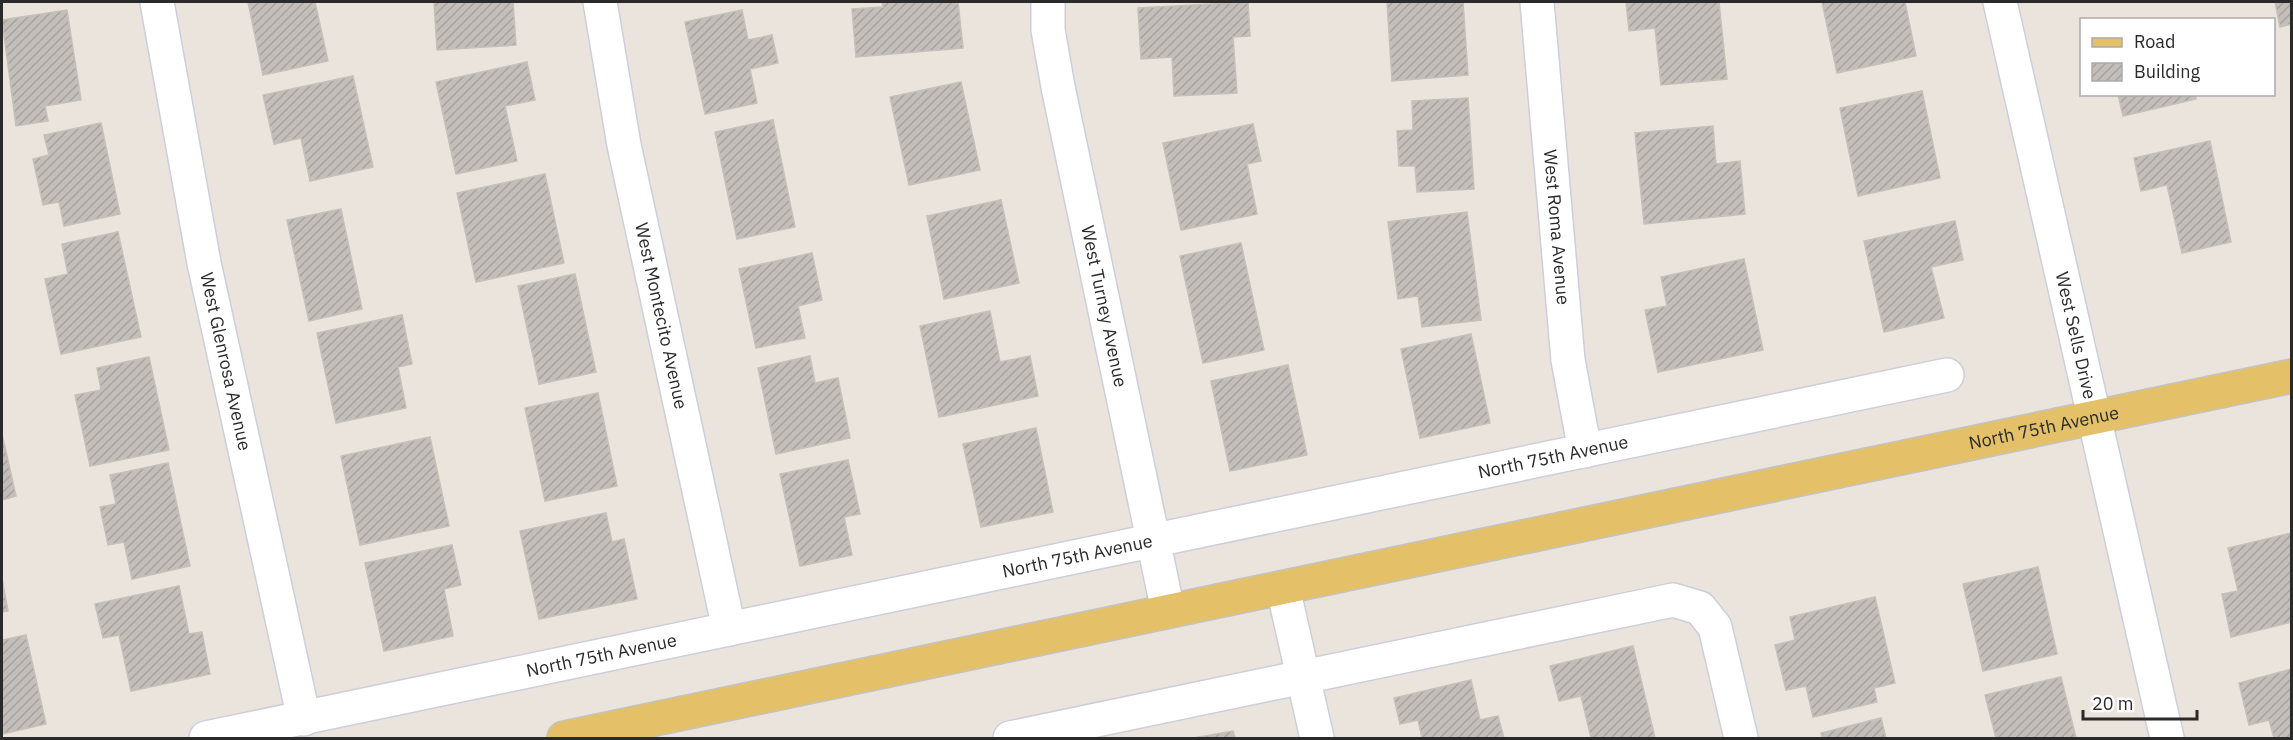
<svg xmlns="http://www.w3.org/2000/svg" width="2293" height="740" font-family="'IBM Plex Sans',sans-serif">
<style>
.building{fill:url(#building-hatch);stroke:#c6c0b7;stroke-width:1.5}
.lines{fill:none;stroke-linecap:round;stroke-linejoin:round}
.minor-casing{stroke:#cccfda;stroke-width:36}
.major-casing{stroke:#c3c3c3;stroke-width:36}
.minor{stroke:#fff;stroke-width:33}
.major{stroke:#e4c169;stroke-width:33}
.labels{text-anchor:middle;stroke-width:6;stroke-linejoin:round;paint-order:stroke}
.street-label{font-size:18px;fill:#2a2a2a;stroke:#fff}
</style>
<defs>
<pattern id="building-hatch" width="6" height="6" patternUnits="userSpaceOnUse" patternTransform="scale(1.5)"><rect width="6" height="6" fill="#c3beba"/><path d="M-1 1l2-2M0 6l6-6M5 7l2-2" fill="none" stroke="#a8a3a0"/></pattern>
</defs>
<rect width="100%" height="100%" fill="#ebe4dd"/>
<g class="building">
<polygon points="248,2 315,2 328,61 263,75"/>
<polygon points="434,2 513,2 516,45 437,50"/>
<polygon points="882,2 958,2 963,48 856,57 852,9 883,7"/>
<polygon points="1248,2 1250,36 1233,37 1237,93 1174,96 1172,57 1141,59 1138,8"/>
<polygon points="1387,2 1463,2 1468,75 1392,81"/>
<polygon points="1626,2 1719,2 1727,79 1661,85 1655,28 1629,31"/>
<polygon points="1822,2 1905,2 1916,56 1837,73"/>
<polygon points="2275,2 2292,2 2292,24 2280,27"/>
<polygon points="67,10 81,100 45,106 48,121 16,126 2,20"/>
<polygon points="742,10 748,40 772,35 778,63 750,69 757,103 705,114 685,22"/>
<polygon points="527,62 535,100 505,106 517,161 456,174 436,82"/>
<polygon points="353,76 373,167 310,181 301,138 274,144 263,95"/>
<polygon points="961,82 980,170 909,185 890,97"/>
<polygon points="1922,91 1940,178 1858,196 1840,108"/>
<polygon points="2118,94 2195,94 2196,99 2123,116"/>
<polygon points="1468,98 1474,189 1417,192 1415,166 1399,166 1397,131 1413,130 1412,101"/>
<polygon points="773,120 795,227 737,239 715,132"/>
<polygon points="101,123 120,214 64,226 59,202 43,205 33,159 49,155 44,135"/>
<polygon points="1253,124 1261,161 1247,164 1257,214 1181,230 1163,143"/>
<polygon points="1713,126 1716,164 1740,161 1745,214 1644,224 1635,133"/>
<polygon points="2210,141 2231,242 2182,253 2167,185 2141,191 2134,158"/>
<polygon points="545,174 564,263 476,282 457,193"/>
<polygon points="1001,200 1019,283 944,299 927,216"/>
<polygon points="341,209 362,309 309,321 287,220"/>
<polygon points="1467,212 1481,320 1422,327 1418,296 1398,299 1388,222"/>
<polygon points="1955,221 1963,260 1931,267 1944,318 1884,332 1864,241"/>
<polygon points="118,232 141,337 61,354 45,279 68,274 62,244"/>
<polygon points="1241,243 1264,350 1203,363 1180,256"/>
<polygon points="812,253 822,300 798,306 805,338 756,348 739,269"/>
<polygon points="1744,259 1763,350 1658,372 1645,310 1667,306 1661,277"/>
<polygon points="575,274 596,372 539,384 518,286"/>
<polygon points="990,311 1000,362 1030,356 1038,396 939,417 920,326"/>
<polygon points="402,315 412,364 398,367 406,408 336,423 317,333"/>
<polygon points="1471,334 1490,423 1420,438 1401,349"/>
<polygon points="810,356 815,383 838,378 850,438 776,454 758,368"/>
<polygon points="149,357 169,450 90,466 75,395 101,390 97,368"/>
<polygon points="1288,365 1307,455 1230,471 1211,381"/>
<polygon points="598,393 617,486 545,501 525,408"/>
<polygon points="1036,428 1053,512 981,527 963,444"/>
<polygon points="2,434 16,496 2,500"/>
<polygon points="430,437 449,526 360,545 341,456"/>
<polygon points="848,460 860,514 844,517 852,555 800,566 780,474"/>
<polygon points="168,463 190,566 132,579 124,542 108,545 100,507 116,504 110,475"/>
<polygon points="606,513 612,542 624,539 637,599 539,619 520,531"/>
<polygon points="2291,533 2292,622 2231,637 2222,594 2238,591 2228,548"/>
<polygon points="452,545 461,585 444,589 453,636 384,651 365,563"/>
<polygon points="2038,567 2057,654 1983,671 1963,584"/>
<polygon points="2,579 8,611 2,612"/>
<polygon points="179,586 189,634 202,632 210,674 131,691 119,635 103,638 95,604"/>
<polygon points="1875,597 1895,683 1874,688 1877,702 1813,717 1806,686 1786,690 1775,645 1795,640 1790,617"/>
<polygon points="26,635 46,724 2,734 2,640"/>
<polygon points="1633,646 1655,738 1591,738 1581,696 1559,701 1550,666"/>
<polygon points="2292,669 2292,738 2274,738 2269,720 2249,725 2239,683"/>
<polygon points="2061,677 2076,738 1996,738 1985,695"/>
<polygon points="1471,680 1480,720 1498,716 1504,738 1422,738 1418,720 1400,724 1394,698"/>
<polygon points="1881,718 1886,738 1822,738 1821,733"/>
<polygon points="1233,731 1235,738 1193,738"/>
</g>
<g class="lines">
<defs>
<g id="minor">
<path id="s1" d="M157,2l47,261 100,456"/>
<path id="s2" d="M600,2l24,143 105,484"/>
<path id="s3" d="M1048,2v28l10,57 110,524"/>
<path id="s4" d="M1537,2l31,358 17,91"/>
<path id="s5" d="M2000,2l167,736"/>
<polyline points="1283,588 1317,738"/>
<path id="s6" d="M206,738l1741,-363"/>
<polyline points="1010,738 1673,600 1700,608 1715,627 1741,738"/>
</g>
<g id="major">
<path id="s7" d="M564,738l1728,-362"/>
</g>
</defs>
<use href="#minor" class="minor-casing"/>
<use href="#major" class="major-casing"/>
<use href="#minor" class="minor"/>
<use href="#major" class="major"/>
</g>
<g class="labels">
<g class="street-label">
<text dy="6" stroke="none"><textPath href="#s4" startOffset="226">West Roma Avenue</textPath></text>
<text dy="6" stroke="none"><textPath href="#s3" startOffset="310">West Turney Avenue</textPath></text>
<text dy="6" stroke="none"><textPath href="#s2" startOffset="320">West Montecito Avenue</textPath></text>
<text dy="6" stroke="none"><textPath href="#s5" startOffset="342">West Sells Drive</textPath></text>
<text dy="6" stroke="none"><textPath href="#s1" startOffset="366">West Glenrosa Avenue</textPath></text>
<text dy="6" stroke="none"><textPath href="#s7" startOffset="1512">North 75th Avenue</textPath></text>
<text dy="6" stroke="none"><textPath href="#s6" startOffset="1376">North 75th Avenue</textPath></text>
<text dy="6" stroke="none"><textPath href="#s6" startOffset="890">North 75th Avenue</textPath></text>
<text dy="6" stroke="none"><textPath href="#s6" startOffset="404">North 75th Avenue</textPath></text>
</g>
</g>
<rect width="2293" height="740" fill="none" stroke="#2a2a2a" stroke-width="6"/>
<rect x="2080" y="18" width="195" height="78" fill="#ffffff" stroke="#aaaaaa" stroke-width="1.5"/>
<rect x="2092" y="38" width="30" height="9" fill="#e4c169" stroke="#aaaaaa" stroke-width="1.5"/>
<text x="2134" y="48" font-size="18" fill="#2a2a2a">Road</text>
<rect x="2092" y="63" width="30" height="18" fill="url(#building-hatch)" stroke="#aaaaaa" stroke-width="1.5"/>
<text x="2134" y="78" font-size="18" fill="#2a2a2a">Building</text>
<path d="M2083 710v9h114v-9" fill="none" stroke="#2a2a2a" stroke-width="3"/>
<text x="2092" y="710" font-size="18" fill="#2a2a2a" stroke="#ffffff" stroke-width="4.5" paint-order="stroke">20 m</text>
</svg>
